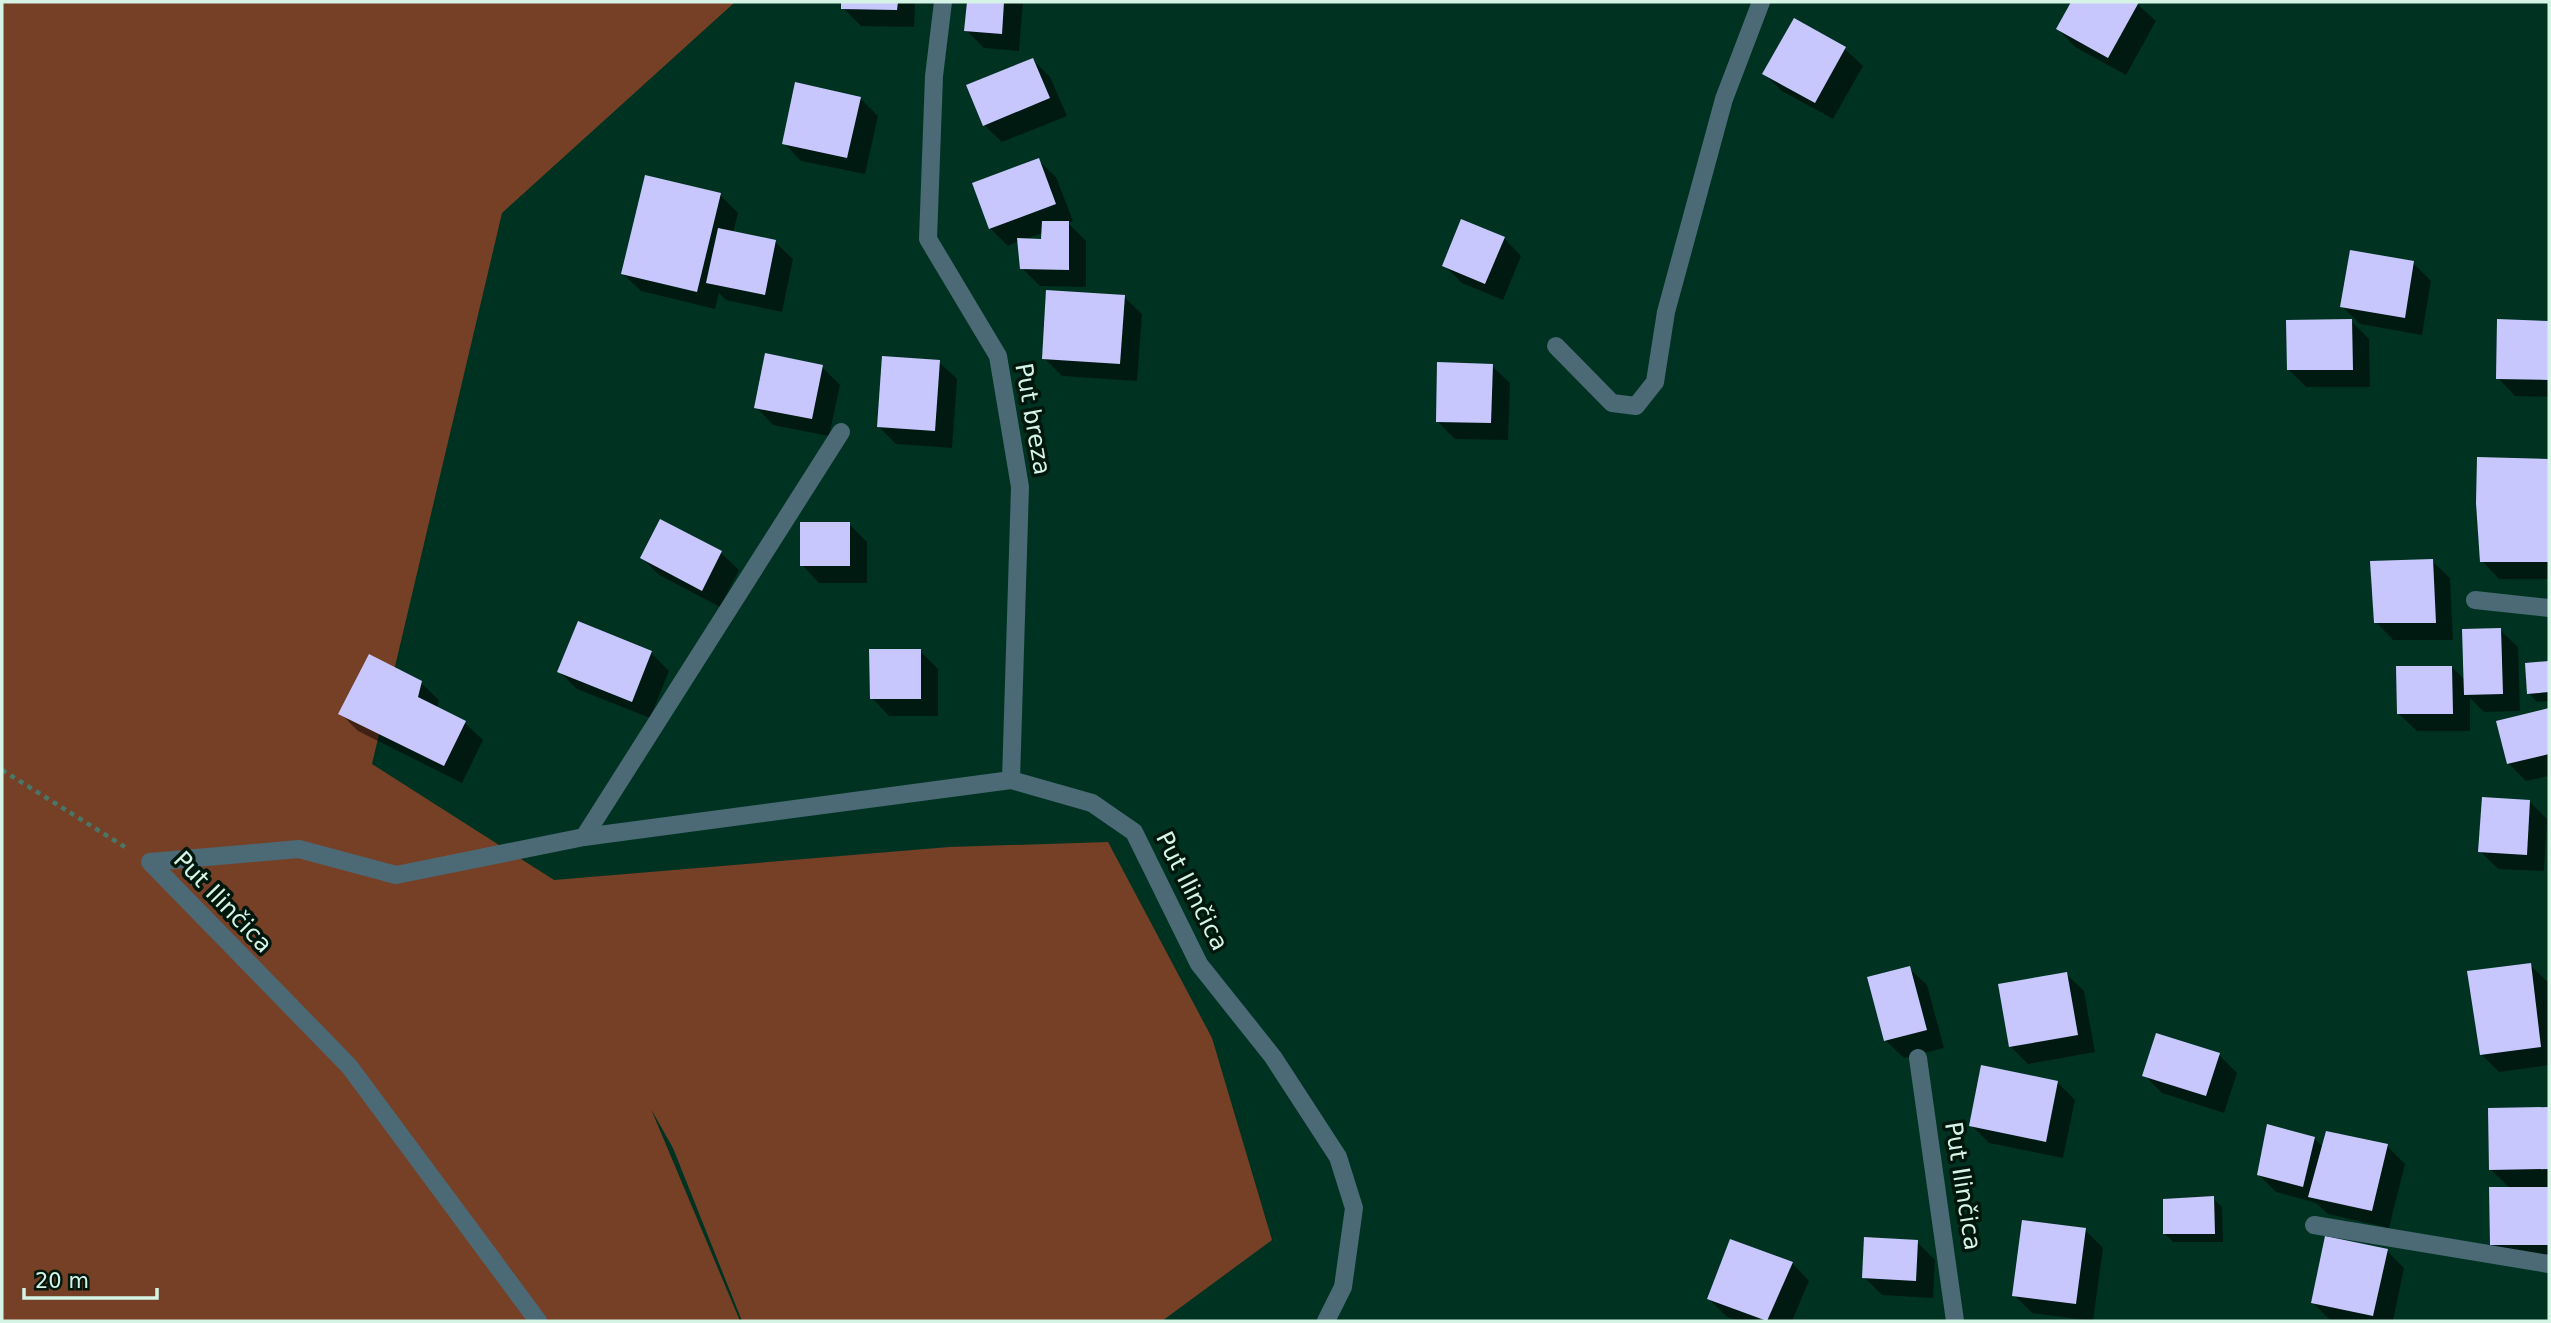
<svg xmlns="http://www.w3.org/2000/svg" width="2551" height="1323" font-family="'DejaVu Sans',sans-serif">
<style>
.green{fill:#764026}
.shadow{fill:#0007;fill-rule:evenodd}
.building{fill:#c8c7fd}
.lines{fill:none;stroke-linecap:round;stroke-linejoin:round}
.path{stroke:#4a7666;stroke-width:4.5;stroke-dasharray:5 5;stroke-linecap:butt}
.street{stroke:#4b6a76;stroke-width:18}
.labels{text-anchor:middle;stroke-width:7;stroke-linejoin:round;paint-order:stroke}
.street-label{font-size:24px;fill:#d5f4e6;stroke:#00170e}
</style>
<rect width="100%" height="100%" fill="#003222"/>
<polygon class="green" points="2,2 735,2 502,213 372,764 554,880 949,847 1108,842 1212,1038 1272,1240 1162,1321 742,1321 673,1148 651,1109 740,1321 2,1321"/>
<g class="shadow">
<polygon points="843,2 915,2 914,27 861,26 843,8"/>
<polygon points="968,2 1023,2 1019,51 984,48 966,30"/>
<polygon points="2073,2 2135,2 2156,21 2126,75 2075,47 2058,29"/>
<polygon points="1845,49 1863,66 1833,119 1782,91 1764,74"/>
<polygon points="1033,60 1050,77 1067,116 1002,142 984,125"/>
<polygon points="860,98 878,116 865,174 801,161 784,143"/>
<path d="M1038,160l18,17 17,44 -5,2 18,18v46l-46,-1 -18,-18 -3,-27 -11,5 -18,-18zM1043,233l-1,8 -19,-1z"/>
<polygon points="720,195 738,213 733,233 775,242 793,259 782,312 726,300 719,293 715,309 641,291 623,274"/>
<polygon points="1504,238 1521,256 1503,300 1462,283 1444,265"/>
<polygon points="2413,263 2431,281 2422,335 2360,324 2342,306"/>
<polygon points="1124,297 1142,314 1137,381 1062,376 1044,358"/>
<polygon points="2351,321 2369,339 2370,387 2306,387 2289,370"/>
<polygon points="2499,321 2549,322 2549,397 2515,396 2498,378"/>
<polygon points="939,362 957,379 952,448 896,444 878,426"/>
<polygon points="1492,366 1510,383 1508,440 1455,439 1437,421"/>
<polygon points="822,367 840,385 829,436 773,425 756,407"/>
<polygon points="2479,459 2549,460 2549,579 2499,579 2482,561"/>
<polygon points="661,521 721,553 739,570 720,607 659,575 642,558"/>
<polygon points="849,524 867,542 867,583 819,583 802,565"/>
<polygon points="2432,561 2450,578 2453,640 2393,640 2376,622"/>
<polygon points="578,623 651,653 669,671 650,718 577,689 559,672"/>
<polygon points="2500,630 2518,647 2520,711 2484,712 2470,698 2470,731 2417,731 2399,714 2452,667 2466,681"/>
<polygon points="920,651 938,669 938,716 889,716 872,698"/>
<polygon points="2549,663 2549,701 2537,702 2529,693 2527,664"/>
<polygon points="421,683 439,700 437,709 465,723 483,740 462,783 358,731 340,713"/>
<polygon points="2549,710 2549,776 2526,781 2508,763 2498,722"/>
<polygon points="2529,801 2547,819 2544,871 2498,869 2480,851"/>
<polygon points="2530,965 2548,982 2549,1065 2499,1072 2481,1054"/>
<polygon points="1909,968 1927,985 1944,1048 1904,1058 1886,1041"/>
<polygon points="2066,974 2084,991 2095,1052 2028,1064 2011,1047"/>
<polygon points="2219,1055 2237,1073 2224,1113 2162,1093 2144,1075"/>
<polygon points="2057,1082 2075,1100 2063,1158 1989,1143 1971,1125"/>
<polygon points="2549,1109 2549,1262 2509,1262 2492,1245 2511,1189 2491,1170 2490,1110"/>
<polygon points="2315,1139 2323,1147 2387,1146 2405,1164 2389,1228 2328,1214 2316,1203 2276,1192 2258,1174"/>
<polygon points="2213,1198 2222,1207 2223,1242 2173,1242 2164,1233"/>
<polygon points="2085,1230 2103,1248 2093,1321 2032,1313 2014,1295"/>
<polygon points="1917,1242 1935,1260 1933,1298 1882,1295 1864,1277"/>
<polygon points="2387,1251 2404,1268 2393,1321 2330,1320 2313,1303"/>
<polygon points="1792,1263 1809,1281 1792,1321 1739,1321 1727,1317 1709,1299"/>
</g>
<g class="building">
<polygon points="841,2 898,2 897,10 841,9"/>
<polygon points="967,2 1004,2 1002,34 964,31"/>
<polygon points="2071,2 2139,2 2108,58 2056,29"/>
<polygon points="1794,18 1846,47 1815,103 1762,74"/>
<polygon points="1033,58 1050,98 983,126 966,85"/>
<polygon points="795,82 861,97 847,158 782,144"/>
<polygon points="1039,158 1056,204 989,229 972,183"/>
<polygon points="645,175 721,193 697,292 621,274"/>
<polygon points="1461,219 1505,237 1485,284 1442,266"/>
<polygon points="1042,221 1069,221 1069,270 1020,269 1017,238 1041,239"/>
<polygon points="718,228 776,240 765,295 706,283"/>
<polygon points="2350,250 2414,261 2405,318 2340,307"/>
<polygon points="1046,290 1125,295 1120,364 1042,359"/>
<polygon points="2352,319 2353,370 2287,370 2286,320"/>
<polygon points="2497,319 2549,321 2549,380 2496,379"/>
<polygon points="765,353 823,365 812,419 754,408"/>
<polygon points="882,356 940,360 935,431 877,427"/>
<polygon points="1437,362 1493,364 1491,423 1436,422"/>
<polygon points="2477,457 2549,459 2549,562 2480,562 2476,503"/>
<polygon points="660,519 722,551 702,591 640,558"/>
<rect x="800" y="522" width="50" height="44"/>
<polygon points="2433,559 2436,623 2374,623 2370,561"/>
<polygon points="578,621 652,651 632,702 557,672"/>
<polygon points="2501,628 2503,694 2464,695 2462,629"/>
<polygon points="869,649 921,649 921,699 870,699"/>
<polygon points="369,654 422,681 418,697 466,721 444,766 338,714"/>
<polygon points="2549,661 2549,692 2527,694 2525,663"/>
<polygon points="2396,666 2452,666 2453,714 2397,714"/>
<polygon points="2549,708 2549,754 2507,764 2496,721"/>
<polygon points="2482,797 2530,800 2527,855 2478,852"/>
<polygon points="2531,963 2541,1047 2480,1055 2467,971"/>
<polygon points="1910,966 1927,1030 1884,1041 1867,977"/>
<polygon points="2067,972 2078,1035 2009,1047 1998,984"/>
<polygon points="2156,1033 2220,1053 2206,1096 2142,1076"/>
<polygon points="1981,1065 2058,1081 2046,1142 1969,1126"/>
<polygon points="2549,1107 2549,1169 2489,1170 2488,1108"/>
<polygon points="2267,1124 2315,1137 2303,1187 2257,1175"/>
<polygon points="2326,1131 2388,1144 2372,1211 2308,1197"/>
<polygon points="2489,1187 2549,1187 2549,1245 2490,1245"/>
<polygon points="2214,1196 2215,1234 2163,1234 2163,1199"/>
<polygon points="2022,1220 2086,1228 2076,1304 2012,1296"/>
<polygon points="2325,1236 2388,1249 2373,1316 2311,1303"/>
<polygon points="1864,1237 1918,1240 1916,1281 1862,1278"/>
<polygon points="1730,1239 1793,1262 1767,1321 1707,1299"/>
</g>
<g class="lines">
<polyline class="path" points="2,770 125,847"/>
<g class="street">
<polyline points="943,2 934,76 928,239 998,356 1020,487 1011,780"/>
<polyline points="1556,346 1612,403 1636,406 1655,382 1666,312 1724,99 1761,2"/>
<polyline points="2475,600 2549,608"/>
<polyline points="584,837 841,432"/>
<polyline points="1918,1058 1955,1321"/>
<polyline points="2314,1225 2549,1264"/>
<polyline points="538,1321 349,1066 150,862 299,849 396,875 584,837 1011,780 1092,803 1134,832 1199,964 1273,1057 1338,1157 1354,1208 1343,1287 1326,1321"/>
</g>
</g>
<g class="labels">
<g class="street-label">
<text transform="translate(1033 419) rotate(80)" y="8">Put breza</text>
<text transform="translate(1192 891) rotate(63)" y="8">Put Ilinčica</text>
<text transform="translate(223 902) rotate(46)" y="8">Put Ilinčica</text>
<text transform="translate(1963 1186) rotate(81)" y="8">Put Ilinčica</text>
</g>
</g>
<rect width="2551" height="1323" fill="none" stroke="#d5f4e6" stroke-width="7"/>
<path d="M24 1288v10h133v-10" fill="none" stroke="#d5f4e6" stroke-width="3.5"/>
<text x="35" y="1288" font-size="21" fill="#d5f4e6" stroke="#00170e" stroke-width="5" paint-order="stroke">20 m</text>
</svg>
